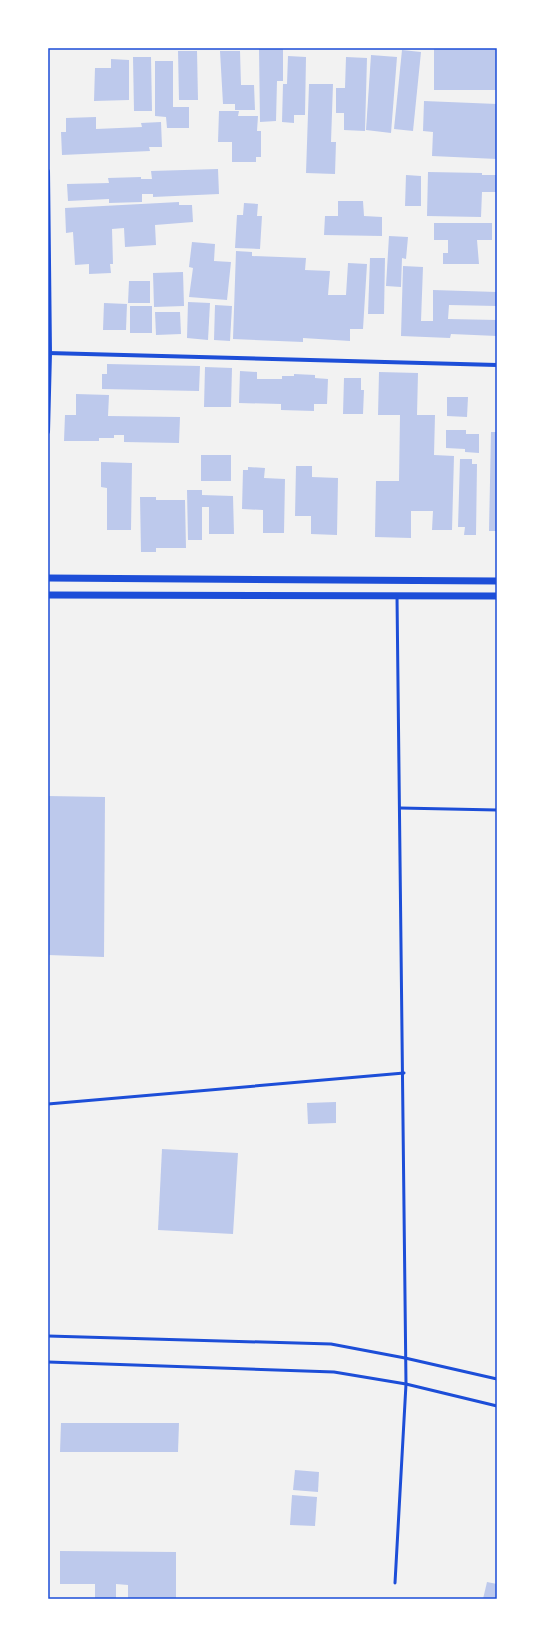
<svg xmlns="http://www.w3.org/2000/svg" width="545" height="1647" font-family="Lato,sans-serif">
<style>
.building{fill:#bdc9ec}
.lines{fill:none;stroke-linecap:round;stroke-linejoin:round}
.service{stroke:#1d4ed8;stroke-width:3}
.minor{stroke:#1d4ed8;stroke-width:4}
.tertiary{stroke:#1d4ed8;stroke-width:7}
.neatline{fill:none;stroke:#1d4ed8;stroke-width:1.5}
</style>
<rect width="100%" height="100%" fill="#f2f2f2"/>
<g class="building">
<polygon points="259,48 283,48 283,81 277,81 276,121 260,122"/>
<rect x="434" y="48" width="63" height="42"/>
<polygon points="402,50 421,52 413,131 394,129"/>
<polygon points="178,51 197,51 198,100 179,100"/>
<polygon points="220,51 240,51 241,85 254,85 255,110 235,110 235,104 223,104"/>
<polygon points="371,55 397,57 391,133 366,130"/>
<polygon points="288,56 306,57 305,115 294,115 294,123 282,122 283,84 287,84"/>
<polygon points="133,57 151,57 152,111 134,111"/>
<polygon points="346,57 367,58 365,131 344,130 344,113 336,113 336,88 345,88"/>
<polygon points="111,59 129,60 129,100 94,101 95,68 111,68"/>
<polygon points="155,61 173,61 173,107 189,107 189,128 167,128 166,117 155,116"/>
<polygon points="309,84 333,84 331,142 336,142 335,174 306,173"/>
<polygon points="424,101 497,104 497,159 432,156 433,132 423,131"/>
<polygon points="219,111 239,111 238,116 258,116 257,131 261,131 261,157 256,157 256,162 232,162 232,142 218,142"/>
<polygon points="96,117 96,129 142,127 141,123 161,122 162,147 149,147 150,151 62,155 61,132 66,132 66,118"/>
<polygon points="218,169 219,194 153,197 153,194 142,194 142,202 109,203 109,199 68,201 67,184 109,183 108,178 141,177 141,179 152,179 151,171"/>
<polygon points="428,172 482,173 482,175 497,175 497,192 482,192 481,217 427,216"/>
<polygon points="406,175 421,176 421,206 405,206"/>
<polygon points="338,201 363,201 364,216 382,217 382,236 324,235 325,216 338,216"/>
<polygon points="179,202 179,205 192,205 193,222 155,225 156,245 125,247 124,228 112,229 113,264 110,264 111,273 89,274 89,264 75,265 73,232 66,233 65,208"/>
<polygon points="244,203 258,204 257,216 262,216 260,249 235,248 237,215 243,215"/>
<polygon points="434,223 492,223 492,240 477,240 479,264 443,264 443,253 448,253 448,240 434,240"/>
<polygon points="389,236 408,237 406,259 402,258 401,287 386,286"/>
<polygon points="192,242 215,244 214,261 231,262 227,300 189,297 193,268 189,267"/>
<polygon points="236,251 252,252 252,256 306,258 305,270 330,271 328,295 346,295 348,263 367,264 363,329 350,329 350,341 303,338 303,342 233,339"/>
<polygon points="370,258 385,258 384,314 368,314"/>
<polygon points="403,266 423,267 421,321 433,321 433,290 497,292 497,306 449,305 448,319 497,320 497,336 451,334 450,338 401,336"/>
<polygon points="183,272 184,306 154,307 153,273"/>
<polygon points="129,281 150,281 150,303 128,303"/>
<polygon points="188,302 210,303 208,340 187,338"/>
<polygon points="104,303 127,304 126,330 103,330"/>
<polygon points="215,305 232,306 230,341 214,340"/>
<rect x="130" y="306" width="22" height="27"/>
<polygon points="155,312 180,312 181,334 156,335"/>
<polygon points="107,364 200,366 199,391 102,389 102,374 107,374"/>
<polygon points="205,367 232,368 231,407 204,407"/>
<polygon points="240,371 257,372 257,379 282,379 282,376 294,376 294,374 315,375 315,378 328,379 327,404 314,404 314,411 281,410 281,404 239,403"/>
<polygon points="379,372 418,373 417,415 435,415 434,455 454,456 452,530 432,530 433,511 411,511 411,538 375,537 376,481 399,481 400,415 378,415"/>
<polygon points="344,378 361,378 361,390 364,390 363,414 343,414"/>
<polygon points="76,394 109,395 108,416 180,417 179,443 124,442 124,435 114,435 114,438 99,438 99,441 64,441 65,415 76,415"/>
<polygon points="447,397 468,397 467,417 447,416"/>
<polygon points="446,430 466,430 466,434 479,434 479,453 465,452 465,449 446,448"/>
<polygon points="491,432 497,432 497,531 489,531"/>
<rect x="201" y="455" width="30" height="26"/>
<polygon points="460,459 472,459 472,464 477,464 476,535 464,535 465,527 458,527"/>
<polygon points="101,462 132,463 131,530 107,530 107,488 101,487"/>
<polygon points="296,466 312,466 312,477 338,478 337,535 311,534 311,516 295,516"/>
<polygon points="248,467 265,468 264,478 285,479 284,533 263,533 263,510 242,509 243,470 248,470"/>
<polygon points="187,490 202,490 202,495 233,496 234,534 209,534 209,507 202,507 202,540 188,540"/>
<polygon points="140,497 156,497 156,500 185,500 186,548 156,548 156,552 141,552"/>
<polygon points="48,796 105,797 104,957 48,955"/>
<polygon points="336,1102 336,1123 308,1124 307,1103"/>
<polygon points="162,1149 238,1153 233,1234 158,1230"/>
<polygon points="61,1423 179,1423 178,1452 60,1452"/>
<polygon points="295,1470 319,1472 318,1492 293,1490"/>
<polygon points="292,1495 317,1497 315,1526 290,1525"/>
<polygon points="60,1551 176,1552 176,1599 128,1599 128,1585 116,1584 116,1599 95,1599 95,1584 60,1584"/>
<polygon points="487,1582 497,1584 497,1599 483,1599"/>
</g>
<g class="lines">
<g class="service">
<polyline points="400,808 497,810"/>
<polyline points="48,1104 404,1073"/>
<polyline points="48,1336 331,1344 405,1358 497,1379"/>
<polyline points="48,1362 334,1372 406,1384 497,1406"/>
<polyline points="395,1583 406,1384 397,596"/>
</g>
<g class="minor">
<polyline points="48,171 50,353 48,432"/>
<polyline points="48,353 497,365"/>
</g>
<g class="tertiary">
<polyline points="48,578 497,581"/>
<polyline points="48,595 497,596"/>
</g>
</g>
<rect width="545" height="1647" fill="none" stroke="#ffffff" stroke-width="98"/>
<rect x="49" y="49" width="447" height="1549" class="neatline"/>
</svg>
